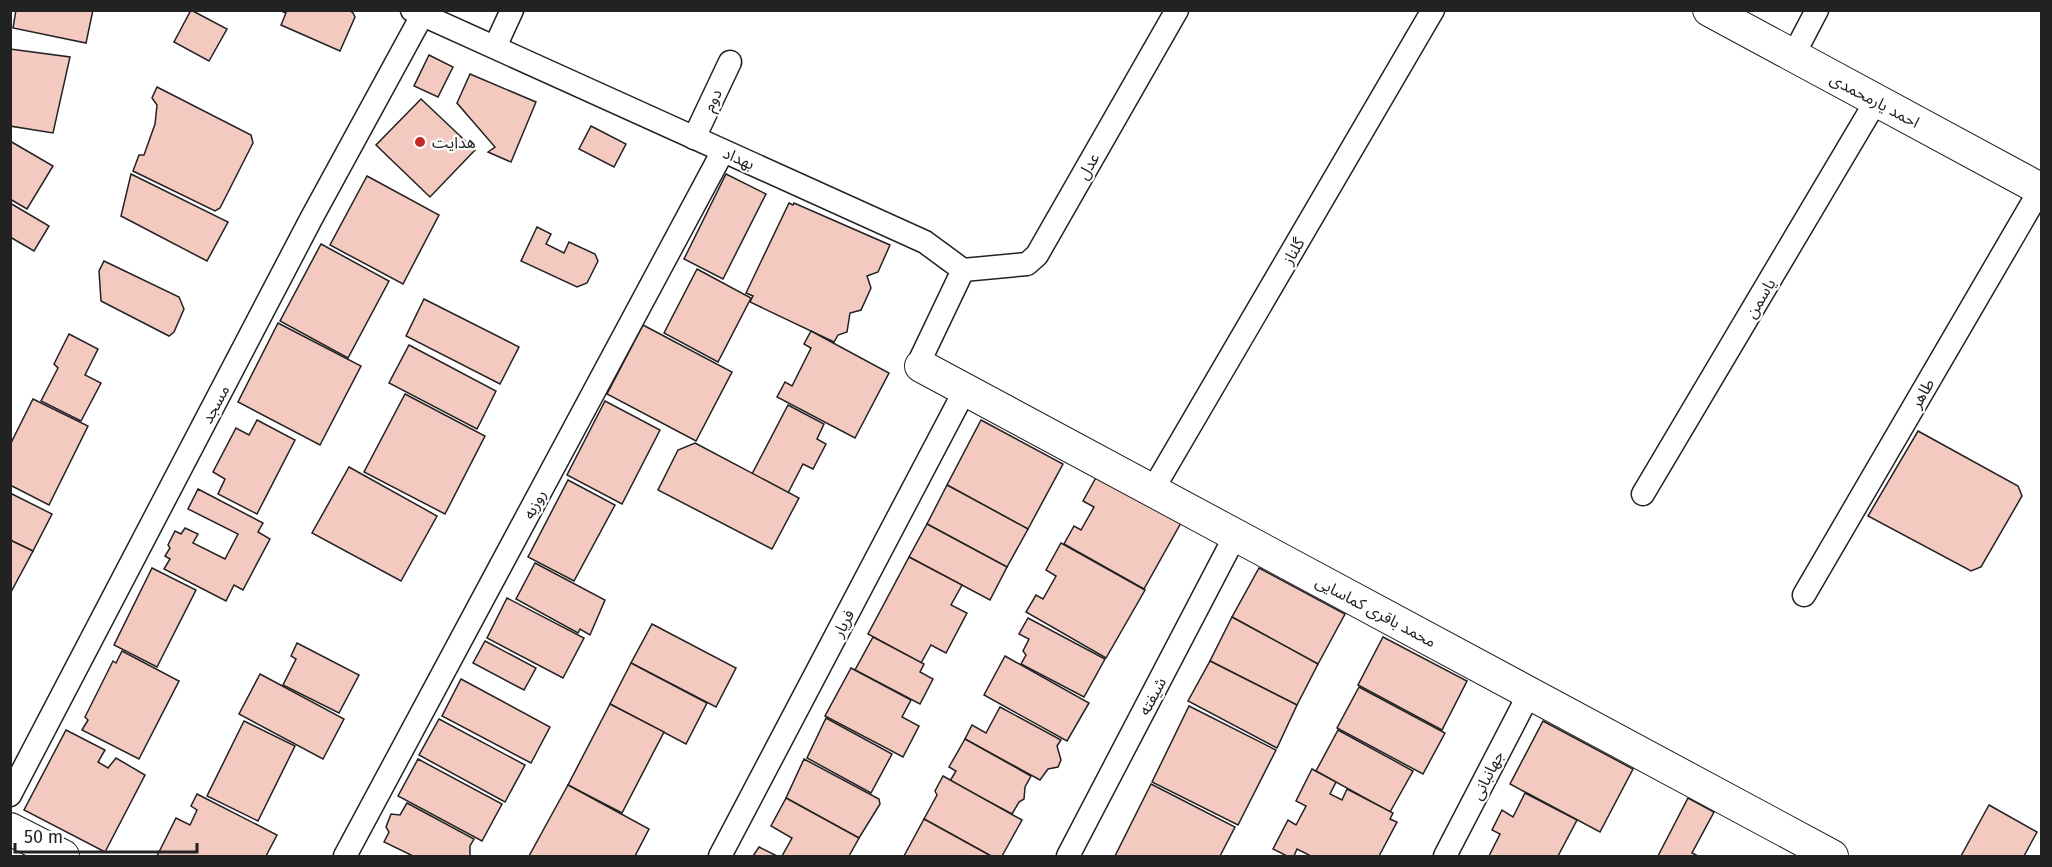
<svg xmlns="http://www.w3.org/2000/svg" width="2052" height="867" font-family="'Fira Sans','Noto Sans Arabic',sans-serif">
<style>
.building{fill:#f3c9c0;stroke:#222;stroke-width:1.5}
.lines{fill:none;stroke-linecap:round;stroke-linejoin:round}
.street-casing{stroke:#222;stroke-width:25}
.secondary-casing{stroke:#222;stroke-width:34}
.street{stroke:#fff;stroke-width:22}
.secondary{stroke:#fff;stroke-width:32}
.poi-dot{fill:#c62828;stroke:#fff;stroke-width:2}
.labels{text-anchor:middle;stroke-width:4.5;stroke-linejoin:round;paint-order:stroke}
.street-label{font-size:16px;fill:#222;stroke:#fff}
.poi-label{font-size:16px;fill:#222;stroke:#fff;text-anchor:start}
</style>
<rect width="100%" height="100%" fill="#fff"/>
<g class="building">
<polygon points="16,10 93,10 86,43 13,28"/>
<polygon points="191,10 227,29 209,61 174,42"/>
<polygon points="279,10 349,10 353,13 355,17 340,51 281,25 286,13"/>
<polygon points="10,49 70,57 53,133 10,126"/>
<polygon points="429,55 453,67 438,97 414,86"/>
<polygon points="470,74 536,102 511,162 488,152 495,147 457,103"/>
<polygon points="157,87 251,135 253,143 220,208 215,211 133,171 139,155 144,155 155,124 157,105 152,98"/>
<polygon points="421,99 475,150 430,197 376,145"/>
<polygon points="591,126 626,144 614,167 579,149"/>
<polygon points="10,141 53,166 27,209 10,199"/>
<polygon points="131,174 228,222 207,261 121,216"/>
<polygon points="726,174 766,194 723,279 684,259"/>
<polygon points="367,176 439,215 403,284 330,245"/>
<polygon points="10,203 49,226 34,251 10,237"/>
<polygon points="789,203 793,205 794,203 890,245 878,272 867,276 871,288 861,310 850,313 847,332 838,335 834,342 750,302 753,296 746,293"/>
<polygon points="537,227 551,234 546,244 564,253 569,242 595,254 598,261 587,283 577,287 521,261"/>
<polygon points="321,244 389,281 348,358 280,321"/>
<polygon points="104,261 179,297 184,309 174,332 169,336 101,301 99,271"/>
<polygon points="697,269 751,298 718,362 664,333"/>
<polygon points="424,299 519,347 500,384 406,336"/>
<polygon points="278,323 361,366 320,445 238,402"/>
<polygon points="643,325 732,372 696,441 607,394"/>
<polygon points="811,331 889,373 855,438 777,397 785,382 792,386 811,348 804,344"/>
<polygon points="69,334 98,349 85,375 101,383 81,421 41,401 58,368 54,364"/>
<polygon points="409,345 496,391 477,429 389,383"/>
<polygon points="405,394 485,436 445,514 364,472"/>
<polygon points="33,399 88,426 49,505 10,485 10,445"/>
<polygon points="605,401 660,430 622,504 567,475"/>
<polygon points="788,405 824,424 817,439 826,444 813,469 803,464 788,493 752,474"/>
<polygon points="257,420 295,440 257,514 218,494 225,479 213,472 236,428 249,435"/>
<polygon points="981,420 1063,464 1028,529 947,485"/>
<polygon points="1918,431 2018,486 2022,496 1981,567 1971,571 1868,516"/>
<polygon points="695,443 799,498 772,549 658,490 678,450"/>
<polygon points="349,467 437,516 401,581 312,533"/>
<polygon points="1098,474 1182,521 1144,589 1064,544 1074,526 1081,530 1094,507 1083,501"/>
<polygon points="568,480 615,505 574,581 528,557"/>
<polygon points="947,485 1028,529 1007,567 927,524"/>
<polygon points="198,489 263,523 258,532 270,539 243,590 234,585 226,601 164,569 170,559 165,556 170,548 168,545 175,531 181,534 185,528 198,534 193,543 225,559 238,534 188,509"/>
<polygon points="10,493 52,514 33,551 10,540"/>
<polygon points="927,524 1007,567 990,600 909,557"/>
<polygon points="10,540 33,551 11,592 10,592"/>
<polygon points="1061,543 1145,590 1106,658 1026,612 1036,595 1043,599 1056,576 1046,570"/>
<polygon points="909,557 962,585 951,605 967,613 946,653 931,645 921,663 868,634"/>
<polygon points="535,563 605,600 590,635 580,629 578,633 516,599"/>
<polygon points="152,568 196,590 157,667 114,645"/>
<polygon points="1259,568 1345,614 1318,664 1232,617"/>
<polygon points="507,598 584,638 563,678 487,638"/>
<polygon points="1232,617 1318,664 1297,705 1210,661"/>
<polygon points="1028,618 1105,659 1084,697 1021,664 1026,655 1023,651 1029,639 1019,634"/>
<polygon points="652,624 736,668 716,707 631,663"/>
<polygon points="873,637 924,664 920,672 933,679 920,704 855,670"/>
<polygon points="1383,637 1467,681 1442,730 1358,685"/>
<polygon points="485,641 536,668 524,690 473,663"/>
<polygon points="297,643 359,675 339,713 283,685 296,659 291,656"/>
<polygon points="122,651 179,681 139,759 82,730 88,720 85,717 113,661 116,663"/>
<polygon points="1005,656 1089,703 1067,741 984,695"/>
<polygon points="1210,661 1297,705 1277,748 1188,701"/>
<polygon points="631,663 707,703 686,744 610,704"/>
<polygon points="851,668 911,700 902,717 919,726 903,757 825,716"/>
<polygon points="260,674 344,719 323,759 239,714"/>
<polygon points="461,679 550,727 531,763 442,716"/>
<polygon points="1359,687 1445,733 1423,774 1337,728"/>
<polygon points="610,704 664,732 622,813 568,785"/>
<polygon points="1189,706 1276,750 1238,825 1152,782"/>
<polygon points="1000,707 1061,740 1057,746 1061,760 1058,767 1048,769 1040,780 965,739 972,725 986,733"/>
<polygon points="826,718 892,754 871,793 807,758"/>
<polygon points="439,719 525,765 505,802 419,755"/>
<polygon points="244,721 295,746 258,821 207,796"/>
<polygon points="1543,721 1633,769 1600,832 1510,784"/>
<polygon points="66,730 105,750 98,762 108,768 116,758 145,775 105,852 24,810"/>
<polygon points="1338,730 1413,771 1390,812 1316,771"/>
<polygon points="965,739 1031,776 1025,787 1024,799 1019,802 1012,814 950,781 956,771 949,767"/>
<polygon points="418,759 502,804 482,841 398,796"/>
<polygon points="804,759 879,799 880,804 859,838 786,798"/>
<polygon points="1312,769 1336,782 1330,794 1342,800 1347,789 1393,813 1390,819 1397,822 1379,856 1311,856 1297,849 1294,856 1287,856 1273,849 1288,820 1296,825 1306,806 1296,801"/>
<polygon points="943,776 1022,820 1002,856 991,856 924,819 937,795 935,791"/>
<polygon points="1151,784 1235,827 1220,856 1115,856"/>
<polygon points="568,785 649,829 635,856 529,856"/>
<polygon points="1525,793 1577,820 1558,856 1489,856 1500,834 1492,830 1502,810 1513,817"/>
<polygon points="197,794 277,835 266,856 157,856 176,818 190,825 197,810 191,806"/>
<polygon points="786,798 859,838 849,856 782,856 792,838 771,826"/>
<polygon points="1688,798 1714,812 1692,853 1698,856 1658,856"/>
<polygon points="407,803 474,839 470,846 470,856 413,856 384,842 389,832 386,827 391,814 400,815"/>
<polygon points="1989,805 2037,832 2024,856 1961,856"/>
<polygon points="924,819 991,856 904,856"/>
<polygon points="759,847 777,856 753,856"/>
</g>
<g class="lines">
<defs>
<g id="street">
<polyline points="412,10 925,242 963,270 921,358 921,366"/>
<polyline points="495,47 512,10"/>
<polyline points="1793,56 1817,10"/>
<polyline points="694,138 730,62"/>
<polyline points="963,270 1027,264 1037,255 1177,10"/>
<polyline points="1152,491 1433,10"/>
<polyline points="1643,494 1876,101"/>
<polyline points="1804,595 2040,190"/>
<polyline points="10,795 311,219 425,10"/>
<polyline points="345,856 723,151"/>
<polyline points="720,856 965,390"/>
<polyline points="1068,856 1235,536"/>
<polyline points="1445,856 1529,694"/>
</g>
<g id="secondary">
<polyline points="1709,10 2042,190"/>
<polyline points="921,366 1832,856"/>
<polyline points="10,829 63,856"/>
</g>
</defs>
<use href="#street" class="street-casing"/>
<use href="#secondary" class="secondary-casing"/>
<use href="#street" class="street"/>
<use href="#secondary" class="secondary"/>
</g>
<circle class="poi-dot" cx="420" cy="142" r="6"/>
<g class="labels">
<g class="street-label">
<text transform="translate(712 100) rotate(-64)" y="6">دوم</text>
<text transform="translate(1875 100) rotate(28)" y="6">احمد یارمحمدی</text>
<text transform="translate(739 158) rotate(24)" y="6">بهداد</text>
<text transform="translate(1088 166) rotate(-60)" y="6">عدل</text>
<text transform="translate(1293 251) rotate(-60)" y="6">گلناز</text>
<text transform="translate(1760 298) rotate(-59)" y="6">یاسمن</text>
<text transform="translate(1922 393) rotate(-60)" y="6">طاهر</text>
<text transform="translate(215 404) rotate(-62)" y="6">مسجد</text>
<text transform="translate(534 504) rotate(-62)" y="6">روزبه</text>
<text transform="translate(1376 611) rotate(28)" y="6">محمد باقری کماسایی</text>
<text transform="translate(843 623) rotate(-62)" y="6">فریار</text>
<text transform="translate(1152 696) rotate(-62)" y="6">شیفته</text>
<text transform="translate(1487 775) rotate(-63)" y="6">جهانبانی</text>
</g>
<g class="poi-label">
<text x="432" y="148">هدایت</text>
</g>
</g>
<rect width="2052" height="867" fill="none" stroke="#222222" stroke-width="24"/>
<path d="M15 843v9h182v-9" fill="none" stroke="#222222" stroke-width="3"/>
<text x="24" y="843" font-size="18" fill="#222222" stroke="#ffffff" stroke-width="4.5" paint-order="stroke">50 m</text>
</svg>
